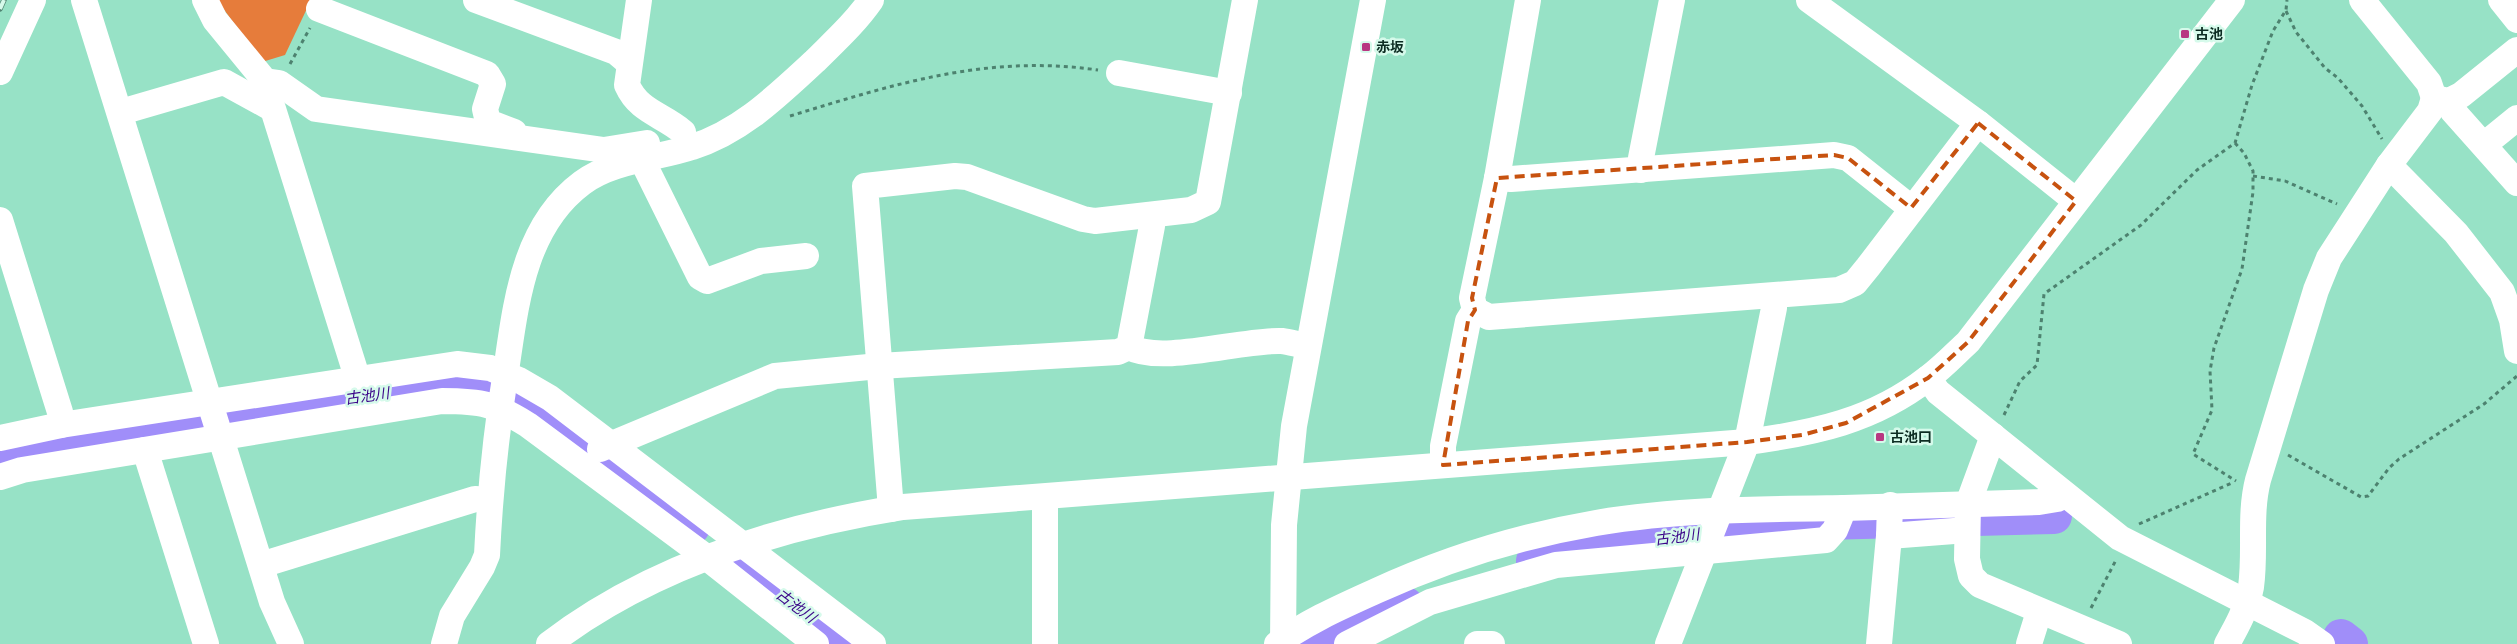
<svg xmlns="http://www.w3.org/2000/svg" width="2517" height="644" font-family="'PT Sans Narrow','Noto Sans JP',sans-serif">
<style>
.forest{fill:#e67c3b}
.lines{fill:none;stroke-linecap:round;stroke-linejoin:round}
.river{stroke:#a08ef9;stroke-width:36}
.path{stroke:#4d826f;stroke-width:3;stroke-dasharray:4 4;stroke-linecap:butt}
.minor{stroke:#fff;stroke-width:26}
.rail-casing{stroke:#508472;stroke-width:5.5}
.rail{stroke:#d6faeb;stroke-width:4;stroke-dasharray:11;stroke-linecap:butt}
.marked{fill:none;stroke:#c7520f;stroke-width:4;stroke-dasharray:10 6;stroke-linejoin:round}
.poi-dot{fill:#b83781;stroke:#d6faeb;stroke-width:2}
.labels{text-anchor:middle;stroke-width:5;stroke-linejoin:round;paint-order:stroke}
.poi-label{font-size:14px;font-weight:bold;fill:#0d2d23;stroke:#d6faeb;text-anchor:start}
.water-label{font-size:15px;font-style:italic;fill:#3a0489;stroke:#d6faeb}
</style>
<rect width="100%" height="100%" fill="#97e2c6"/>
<polygon class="forest" points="217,0 311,0 285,55 262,62"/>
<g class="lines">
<g class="river">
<polyline points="0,458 251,413 435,384 465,381 507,390 530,402 692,527"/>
<polyline points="1534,561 1592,547 1787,523 2054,516"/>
<polyline points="747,569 845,644"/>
<polyline points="2341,637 2350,644"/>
<polyline points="1315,641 1406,605"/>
</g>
<g class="path">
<polyline points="2286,11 2296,32 2325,68 2338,78 2362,106 2382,139"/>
<polyline points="290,64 310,28"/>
<path d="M790,116c105,-32 197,-62 308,-46"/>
<polyline points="2235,143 2244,153 2253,171 2253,192 2242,269 2214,348 2210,371 2212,410 2193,454 2236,481"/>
<polyline points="2253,176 2285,181 2337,204"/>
<polyline points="2004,415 2020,381 2037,365 2044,294 2141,225 2197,170 2235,143 2252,85 2273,31 2286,10 2287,0"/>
<polyline points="2288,455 2361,497 2368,496 2389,468 2399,459 2484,404 2517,376"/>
<polyline points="2139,524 2234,482"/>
<polyline points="2091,608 2116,560"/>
</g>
<g class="minor">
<polyline points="84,0 272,602 291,644"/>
<polyline points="205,0 215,20 265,81 279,83 316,109 604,150 647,143"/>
<polyline points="476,0 616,52 629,63"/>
<path d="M639,0l-12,85c12,27 35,29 56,47"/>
<polyline points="1809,0 1978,123 2076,201"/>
<polyline points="2362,0 2429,83 2434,98"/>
<polyline points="2501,0 2517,20"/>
<polyline points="319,9 487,74 493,84 485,109 488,122 514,132"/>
<polyline points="0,72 33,0"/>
<polyline points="1119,73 1229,93"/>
<polyline points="2449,101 2452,110 2517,183"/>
<polyline points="121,112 224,82 273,109 363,396"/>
<polyline points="2485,144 2517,118"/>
<polyline points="642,160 700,277 707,281 761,261 806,256"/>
<polyline points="2389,165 2456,233 2502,292 2512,320 2517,351"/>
<polyline points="1641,170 1641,158 1672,0"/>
<polyline points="1497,178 1511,179 1834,155 1848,158 1911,208"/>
<polyline points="0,220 60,412 61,425"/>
<polyline points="1475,310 1489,317 1839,290 1855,283 1868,267 1978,123"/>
<path d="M1129,347c33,18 114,-8 153,-6 8,1 18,4 26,5"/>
<polyline points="1928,378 1938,392 2120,538 2305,632 2322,644"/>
<polyline points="1993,436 1968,504 1967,559 1971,576 1980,585 2119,644"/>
<polyline points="0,438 61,425 457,364 490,368 519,380 550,398 873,644"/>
<polyline points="600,449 775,376 879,366 1118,352 1129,347 1152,226 1151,215"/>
<polyline points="145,450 206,644"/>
<polyline points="1443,465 1443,446 1468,321 1475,310 1472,298 1497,178 1528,0"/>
<path d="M0,477l22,-7 420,-69c41,0 52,3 86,24l178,132 110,87"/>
<polyline points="891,509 865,186 955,176 967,177 1083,219 1095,221 1191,210 1208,202 1245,0"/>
<polyline points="1889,536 1967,530"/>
<polyline points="261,565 475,499 490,500"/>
<path d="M444,644l8,-28 30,-49 5,-12c3,-62 9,-123 19,-184 10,-67 17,-144 76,-188 31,-23 74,-24 110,-36 49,-15 86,-52 123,-86 20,-20 40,-38 56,-61"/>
<path d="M549,644c102,-78 228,-117 354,-137l844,-65c67,-9 126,-21 181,-64 14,-10 27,-24 40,-36l264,-342"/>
<polyline points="1045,644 1045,497"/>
<path d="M1277,644c29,-22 66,-38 99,-53 70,-32 144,-55 220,-68 82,-14 166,-14 248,-15"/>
<polyline points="1283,644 1284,525 1294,426 1373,0"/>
<polyline points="1347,644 1430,602 1556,565 1826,540 1835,530 1844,508 2039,502 2057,499 2065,495"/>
<polyline points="1477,644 1492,644"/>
<polyline points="1668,644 1747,442 1774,308 1774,296"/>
<polyline points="1879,644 1889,536 1890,505"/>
<polyline points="2029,644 2039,612"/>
<path d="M2227,644c10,-18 20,-36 24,-57 5,-35 -2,-72 7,-107l58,-190 13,-32 60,-93 41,-54 4,-13 15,3 12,-6 56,-45"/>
</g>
<defs>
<polyline id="rail" points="0,9 4,0"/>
</defs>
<use href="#rail" class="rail-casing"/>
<use href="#rail" class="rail"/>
</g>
<path class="marked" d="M1978,123l98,78 -108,141 -40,36 -82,45 -44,12 -55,7 -304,23 25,-144 7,-11 -3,-12 25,-120 337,-23 14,3 63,50z"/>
<g class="poi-dot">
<rect x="2180" y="29" width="10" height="10" rx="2.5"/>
<rect x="1361" y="42" width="10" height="10" rx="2.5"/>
<rect x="1875" y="432" width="10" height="10" rx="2.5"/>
</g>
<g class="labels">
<g class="poi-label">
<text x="2195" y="39">古池</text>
<text x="1376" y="52">赤坂</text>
<text x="1890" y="442">古池口</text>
</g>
<g class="water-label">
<text transform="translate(367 396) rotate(-8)" y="5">古池川</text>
<text transform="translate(1677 537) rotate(-7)" y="5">古池川</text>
<text transform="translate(796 606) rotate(37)" y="5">古池川</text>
</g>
</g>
</svg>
